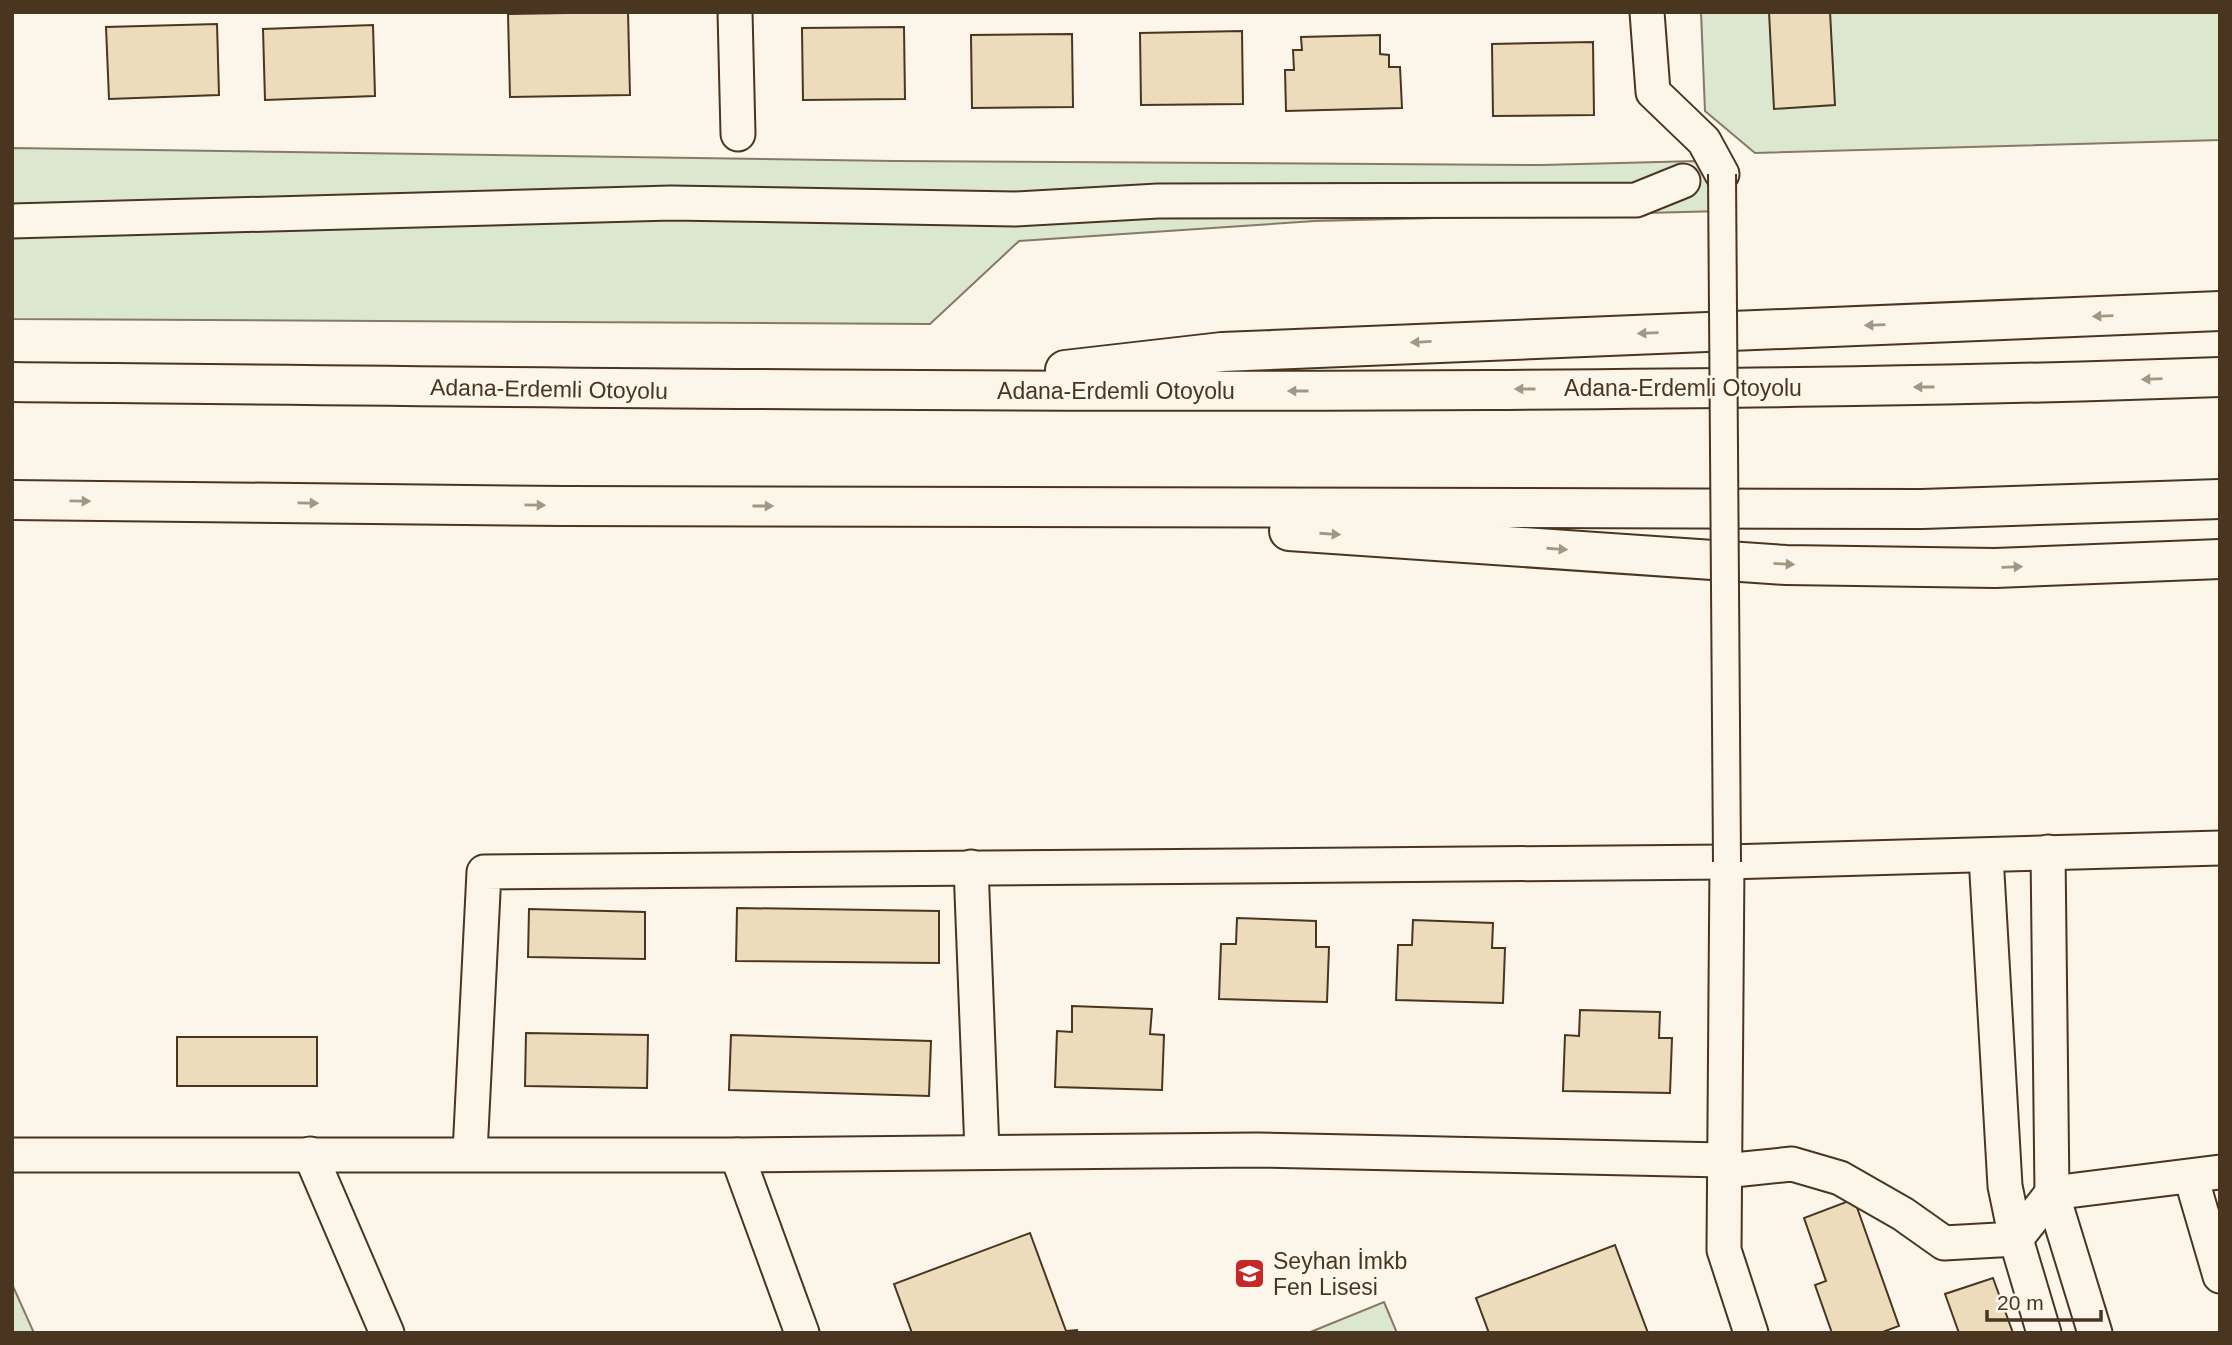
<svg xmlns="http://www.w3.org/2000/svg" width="2232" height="1345" font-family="Arial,sans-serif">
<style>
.green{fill:#dce7d0;stroke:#887966;stroke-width:2}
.building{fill:#ecdcbc;stroke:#4a3520;stroke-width:2}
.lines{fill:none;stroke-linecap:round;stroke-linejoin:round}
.minor-casing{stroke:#4a3520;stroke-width:37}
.motorway-casing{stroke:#4a3520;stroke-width:42}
.minor{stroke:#fbf6e9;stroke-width:33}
.motorway{stroke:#fbf6e9;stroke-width:38}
.pedestrian-bridge-casing{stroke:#4a3520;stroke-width:30;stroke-linecap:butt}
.pedestrian-bridge{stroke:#fbf6e9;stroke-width:26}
.oneway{fill:#a29684}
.labels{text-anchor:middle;stroke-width:5;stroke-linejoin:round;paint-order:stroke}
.street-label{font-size:23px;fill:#4a3520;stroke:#fbf6e9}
.poi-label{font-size:23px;fill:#4a3520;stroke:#fbf6e9;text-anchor:start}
</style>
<rect width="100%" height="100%" fill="#fbf6e9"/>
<g class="green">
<polygon points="1701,12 2220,12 2220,140 1755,153 1705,111"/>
<polygon points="12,148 894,161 1542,165 1697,161 1723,211 1315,221 1019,241 930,324 12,319"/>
<polygon points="12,1284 34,1333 12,1333"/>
<polygon points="1384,1302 1397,1333 1308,1333"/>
</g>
<g class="building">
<polygon points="628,12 630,95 510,97 508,14"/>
<polygon points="1769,12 1830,12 1835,105 1774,109"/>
<polygon points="217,24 219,95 109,99 106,27"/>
<polygon points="373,25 375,96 265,100 263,29"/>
<polygon points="904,27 905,99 803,100 802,28"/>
<polygon points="1242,31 1243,104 1141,105 1140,33"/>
<polygon points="1072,34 1073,107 972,108 971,35"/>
<polygon points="1380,35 1380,54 1389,55 1389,67 1400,67 1402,108 1286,111 1285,70 1294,70 1293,50 1302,50 1301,37"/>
<polygon points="1593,42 1594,115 1493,116 1492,44"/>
<polygon points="737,908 939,911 939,963 736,961"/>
<polygon points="529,909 645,912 645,959 528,957"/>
<polygon points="1237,918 1316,921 1316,947 1329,947 1327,1002 1219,999 1221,944 1236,944"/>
<polygon points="1413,920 1493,923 1492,948 1505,948 1503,1003 1396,1000 1398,945 1412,945"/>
<polygon points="1072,1006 1152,1009 1150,1034 1164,1035 1162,1090 1055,1087 1057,1031 1072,1032"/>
<polygon points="1580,1010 1660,1012 1659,1038 1672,1038 1670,1093 1563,1091 1565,1035 1579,1036"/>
<polygon points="526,1033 648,1035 647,1088 525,1086"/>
<polygon points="731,1035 931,1041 929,1096 729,1090"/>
<rect x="177" y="1037" width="140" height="49"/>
<polygon points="1854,1199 1899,1326 1880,1333 1832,1333 1815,1285 1826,1281 1804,1218"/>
<polygon points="1030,1233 1066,1331 1077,1330 1078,1333 912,1333 894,1284"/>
<polygon points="1615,1245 1648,1333 1489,1333 1476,1298"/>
<polygon points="1993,1278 2013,1333 1959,1333 1945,1294"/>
</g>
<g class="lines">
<defs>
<g id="minor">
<polyline points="735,12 738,134"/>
<polyline points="1647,12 1653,92 1704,141 1722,174"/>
<polyline points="12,221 671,203 1015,209 1158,201 1636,200 1683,181"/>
<polyline points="2048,852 2052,1193 2095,1333"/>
<polyline points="1986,856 2005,1186 2016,1239 2044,1333"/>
<polyline points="1727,862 1724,1250 1751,1333"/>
<polyline points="971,867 982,1151"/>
<polyline points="470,1153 484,872 1727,862 2220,848"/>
<polyline points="310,1154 387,1333"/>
<polyline points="12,1155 737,1155 1257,1150 1724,1160"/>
<polyline points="737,1155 802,1333"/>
<polyline points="1724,1171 1792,1164 1840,1178 1903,1214 1944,1243 2016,1239 2052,1193 2220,1172"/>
<polyline points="2191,1177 2220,1276"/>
</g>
<g id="motorway">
<polyline points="1065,370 1222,352 2220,311"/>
<path d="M12,382c492,5 984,11 1476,8 244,-2 488,-4 732,-13"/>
<polyline points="12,500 565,506 1922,509 2220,499"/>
<polyline points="1289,531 1786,565 1995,568 2220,559"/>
</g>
</defs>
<use href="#minor" class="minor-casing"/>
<use href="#motorway" class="motorway-casing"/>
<use href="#minor" class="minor"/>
<use href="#motorway" class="motorway"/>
<defs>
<polyline id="pedestrian-bridge" points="1722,174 1727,862"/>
</defs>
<use href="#pedestrian-bridge" class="pedestrian-bridge-casing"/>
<use href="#pedestrian-bridge" class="pedestrian-bridge"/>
</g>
<defs><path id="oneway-solid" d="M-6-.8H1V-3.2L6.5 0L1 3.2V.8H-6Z" transform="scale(1.75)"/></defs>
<g class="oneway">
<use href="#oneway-solid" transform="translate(2103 316) rotate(178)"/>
<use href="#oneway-solid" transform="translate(1875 325) rotate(178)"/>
<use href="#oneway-solid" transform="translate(1648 333) rotate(178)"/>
<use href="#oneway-solid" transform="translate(1421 342) rotate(177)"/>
<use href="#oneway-solid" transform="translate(2152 379) rotate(178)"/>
<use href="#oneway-solid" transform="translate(1924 387) rotate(180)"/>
<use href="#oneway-solid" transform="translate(1525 389) rotate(180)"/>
<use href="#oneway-solid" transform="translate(1298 391) rotate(180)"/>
<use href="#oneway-solid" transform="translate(80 501) rotate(1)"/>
<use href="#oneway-solid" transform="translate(308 503) rotate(1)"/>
<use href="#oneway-solid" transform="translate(535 505) rotate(1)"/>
<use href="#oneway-solid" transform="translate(763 506)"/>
<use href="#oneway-solid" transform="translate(1330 534) rotate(4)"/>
<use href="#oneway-solid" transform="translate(1557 549) rotate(4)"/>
<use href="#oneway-solid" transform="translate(1784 564) rotate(3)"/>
<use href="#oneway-solid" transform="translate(2012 567) rotate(-2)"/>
</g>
<defs>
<symbol id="school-square" viewBox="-11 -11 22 22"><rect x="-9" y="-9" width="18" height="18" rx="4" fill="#c62828" stroke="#fbf6e9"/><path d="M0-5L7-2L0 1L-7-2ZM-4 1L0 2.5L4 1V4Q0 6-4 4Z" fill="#fff"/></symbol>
</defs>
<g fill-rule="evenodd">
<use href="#school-square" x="1232" y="1256" width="35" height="35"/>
</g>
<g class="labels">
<g class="street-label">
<text x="1683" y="396">Adana-Erdemli Otoyolu</text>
<text transform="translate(549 389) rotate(1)" y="8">Adana-Erdemli Otoyolu</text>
<text x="1116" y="399">Adana-Erdemli Otoyolu</text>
</g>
<g class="poi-label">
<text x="1273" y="1269">Seyhan İmkb<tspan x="1273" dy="26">Fen Lisesi</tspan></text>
</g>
</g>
<rect width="2232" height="1345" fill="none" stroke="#4a3520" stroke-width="28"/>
<path d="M1987 1310v10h114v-10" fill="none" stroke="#4a3520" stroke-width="3.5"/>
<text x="1997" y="1310" font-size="21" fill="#4a3520" stroke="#fbf6e9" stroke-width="5" paint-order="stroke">20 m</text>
</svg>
